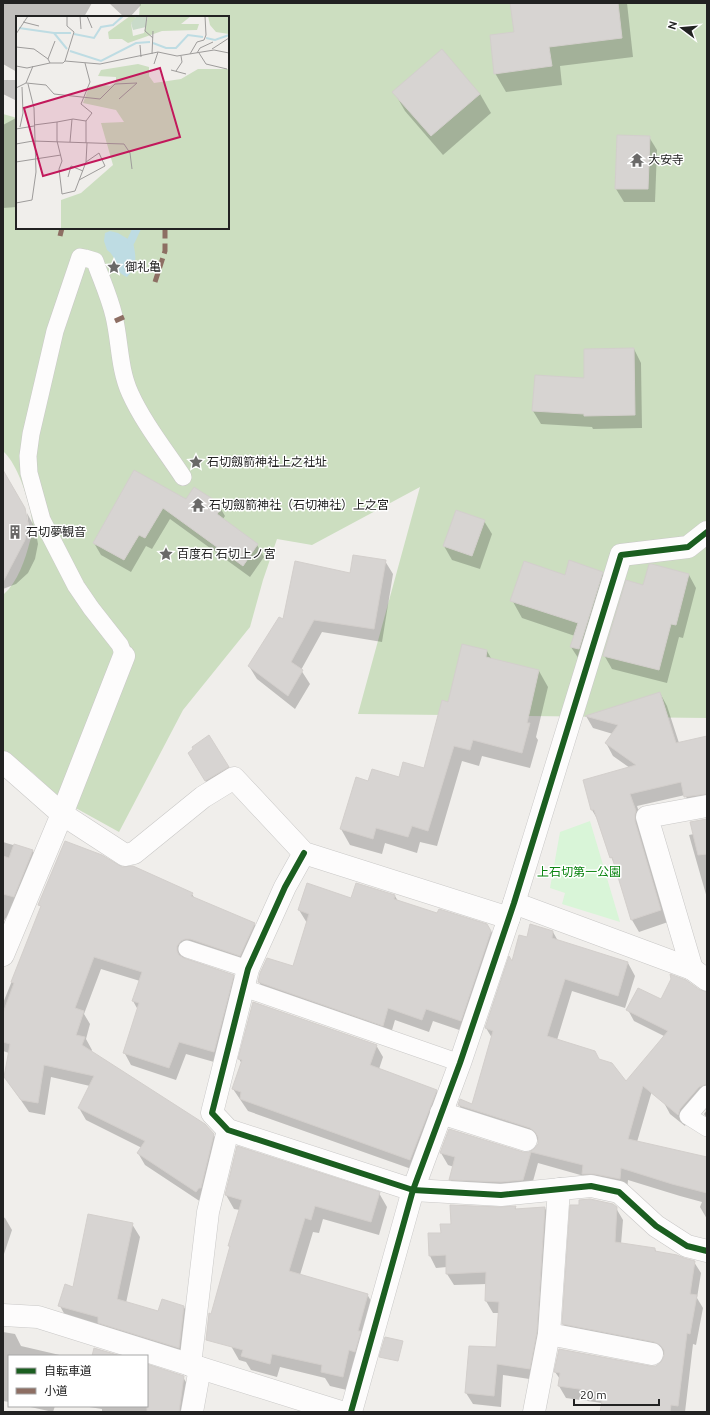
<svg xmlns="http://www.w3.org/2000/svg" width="710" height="1415" font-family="Ubuntu,'Noto Sans JP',sans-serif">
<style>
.forest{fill:#ccdec0}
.park{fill:#d9f5d8}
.water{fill:#bedce3}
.shadow{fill:#0003}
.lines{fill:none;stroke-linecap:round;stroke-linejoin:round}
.stream{stroke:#bedce3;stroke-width:8}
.building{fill:#d7d4d2;stroke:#d3cfcc}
.lane-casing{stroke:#c9c8c7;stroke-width:18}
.street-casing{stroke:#c9c8c7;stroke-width:23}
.lane{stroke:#fdfcfc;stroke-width:17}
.street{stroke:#fdfcfc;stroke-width:22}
.quiet{stroke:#8d6e63;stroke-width:5;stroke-dasharray:10 5;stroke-linecap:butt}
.cycleway-casing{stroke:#fff;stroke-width:8}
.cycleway{stroke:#1b5e20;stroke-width:6}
.labels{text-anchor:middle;stroke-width:3;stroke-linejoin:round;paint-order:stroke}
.poi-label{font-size:12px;fill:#222;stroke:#fff;text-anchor:start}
.park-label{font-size:12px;fill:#0b8411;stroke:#fff}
.inset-river{fill:none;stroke:#bedce3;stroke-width:2}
.inset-road{fill:none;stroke:#9e9c9b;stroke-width:1}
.view{fill:#c2185b;fill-opacity:0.15;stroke:#c2185b;stroke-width:2}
.inset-edge{fill:none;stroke:#222;stroke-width:2}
</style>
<rect width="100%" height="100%" fill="#f0eeeb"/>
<path class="forest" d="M140,3h567v715l-349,-4 62,-227 -108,58 -35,-6 -14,41 -13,47 -67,83 -64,122 -56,-31 -30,-28 -30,-23v-155c15,-13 22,-35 27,-54 1,-3 3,-8 3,-11 -1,-22 -14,-65 -30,-79v-337l14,4v110h211v-211h-89z"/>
<polygon class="park" points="590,821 620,922 562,904 565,893 550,888 560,832"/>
<path class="water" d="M110,231l8,2 15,9c3,15 5,23 -6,35 -15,-6 -8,-19 -20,-27l-3,-9 1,-8z"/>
<g class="shadow">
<polygon points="3,3 92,3 84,17 17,17 17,72 3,64"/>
<polygon points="109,3 140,3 141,5 130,17 124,17"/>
<polygon points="511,3 627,3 633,57 560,66 562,85 506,92 495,73 515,32"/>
<polygon points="3,80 17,80 17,101 3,94"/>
<polygon points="394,92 480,94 491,113 443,155 405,111"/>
<polygon points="16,118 17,120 17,207 3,208 3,125"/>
<polygon points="649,137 657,150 655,202 624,202 616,189"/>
<polygon points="634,349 641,363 642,428 593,429 592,427 541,424 533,411"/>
<polygon points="134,471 186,500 218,504 225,516 223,519 257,545 264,557 250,577 170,519 152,549 146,546 131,572 101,555 94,543"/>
<polygon points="3,484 24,508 27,529 29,529 27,513 35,528 38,544 35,559 28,573 16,584 3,589"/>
<polygon points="484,521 492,534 480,569 452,560 444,546"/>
<polygon points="385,561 393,574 382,642 322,632 301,670 310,684 295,709 257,679 249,666 284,621 351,574"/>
<polygon points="652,565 689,575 696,588 683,638 679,637 667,683 612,669 604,655 644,587"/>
<polygon points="602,573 612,590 582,664 571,647 575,636 522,618 512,600 566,576"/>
<polygon points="487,651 492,660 539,671 548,687 536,737 538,740 530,768 482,756 479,766 462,761 437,846 420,842 417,853 385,843 382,854 350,845 341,829 368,782 399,778 425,770 449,703"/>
<polygon points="660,693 667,706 679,743 707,737 707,807 693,809 685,795 637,806 643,824 668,922 639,932 632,920 615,865 611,857 599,822 592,810 584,781 630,768 613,756 606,743 613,734 593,728 586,716"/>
<polygon points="189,753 229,767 232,774 209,787"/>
<polygon points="707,820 707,898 689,835 694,834"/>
<polygon points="3,842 33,851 40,864 34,878 3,922"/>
<polygon points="68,843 122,868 192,894 195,899 254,924 261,937 247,968 188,954 184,958 233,976 240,988 221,1064 186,1054 176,1080 131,1065 124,1052 138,1010 133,1001 140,981 101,969 84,1014 90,1024 86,1039 92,1050 91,1052 213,1134 221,1147 204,1204 145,1165 138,1153 142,1148 86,1120 79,1108 90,1086 51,1077 45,1115 29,1112 5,1077 9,1053 3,1051 3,1003"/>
<polygon points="307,884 352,899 395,896 398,901 491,931 498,944 468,1033 433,1021 429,1032 395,1020 390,1037 266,994 259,982 293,968 307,923 299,910"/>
<polygon points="553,932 558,941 628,963 635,976 625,1008 572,991 557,1040 599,1060 626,1082 661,1060 637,1142 707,1158 707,1219 700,1207 702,1202 680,1196 628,1180 627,1191 590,1186 584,1176 538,1163 530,1192 458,1192 450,1179 454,1167 448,1165 441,1153 529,1153 535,1150 539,1144 538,1140 466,1117 459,1105 473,1105 492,1038 486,1028 509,959 513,963 527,938"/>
<polygon points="662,1001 682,1045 634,1021 628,1010"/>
<polygon points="376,1045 383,1057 379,1069 436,1091 443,1103 417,1171 248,1111 233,1089 242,1064 239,1059"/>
<polygon points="707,1047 707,1099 687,1122 685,1126 670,1114 663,1101"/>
<polygon points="707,1110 707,1118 704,1114"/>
<polygon points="379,1193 387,1207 379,1235 323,1219 319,1233 313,1232 300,1275 367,1294 375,1308 351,1391 330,1386 325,1378 280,1367 277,1377 251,1370 246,1362 239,1360 231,1346 216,1339 215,1342 208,1330 231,1248 229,1246 240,1210 234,1209 226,1195"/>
<polygon points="515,1207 517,1210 545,1208 551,1220 536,1380 503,1375 501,1407 473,1404 466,1393 497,1349 499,1313 493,1313 486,1301 487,1284 454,1285 447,1274 447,1267 436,1268 430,1256 429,1234 442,1234 452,1225 500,1208"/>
<polygon points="616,1208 623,1220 621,1244 655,1249 657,1253 694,1262 701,1273 697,1298 703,1308 696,1345 693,1344 685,1412 601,1412 602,1403 566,1398 559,1386 560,1379 555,1372 657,1367 662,1363 665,1355 570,1335 563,1324"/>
<polygon points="3,1217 5,1218 12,1230 3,1257"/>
<polygon points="132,1224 140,1237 126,1303 159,1312 184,1307 191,1320 187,1361 67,1319 60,1306"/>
<polygon points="3,1332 15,1334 21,1346 64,1356 9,1356 9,1402 3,1401"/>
<polygon points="147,1365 183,1377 190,1389 187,1412 102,1412 102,1409 83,1406 147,1406"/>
<polygon points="26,1406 55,1406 53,1412"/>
</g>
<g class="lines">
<polyline class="stream" points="131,241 137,228"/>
</g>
<g class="building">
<polygon points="510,3 618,3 622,38 549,47 552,66 494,74 490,35 514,32"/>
<polygon points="442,49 480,94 431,136 392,92"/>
<polygon points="617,135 650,136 648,189 615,189"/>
<polygon points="634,348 635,415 584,416 584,414 532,411 535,375 584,378 584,349"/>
<polygon points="3,470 25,508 28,524 25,540 3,582"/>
<polygon points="134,470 186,499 194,487 219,503 216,508 220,510 217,514 258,544 243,566 163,508 145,538 139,535 124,560 93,543"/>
<polygon points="456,510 485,520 472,556 443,546"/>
<polygon points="353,555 386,560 374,629 314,620 291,662 303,670 288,696 248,666 279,617 283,619 295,561 350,573"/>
<polygon points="569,560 603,572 579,649 570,647 578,623 510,601 524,561 565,575"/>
<polygon points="649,564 652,564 689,574 676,625 671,624 659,670 603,656 626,580 643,585"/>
<polygon points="462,644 487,650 486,657 539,670 527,723 530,723 522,753 473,740 470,750 454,746 428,831 412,826 408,837 376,828 373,839 340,829 356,777 368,781 372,769 399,777 403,762 424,768 442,700 448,702"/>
<polygon points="660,692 676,743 707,736 707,794 684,797 681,782 630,794 636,811 635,814 635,821 661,910 631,920 612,857 610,858 594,810 591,810 583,780 636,765 605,743 618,725 585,716"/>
<polygon points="209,735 229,767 205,781 188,753 193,749 192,747"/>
<polygon points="707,819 707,854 698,855 690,822"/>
<polygon points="65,841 102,855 122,867 133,866 193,893 191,896 255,923 240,956 190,939 185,939 181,941 177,946 177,951 179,955 184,958 234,975 214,1052 179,1042 169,1068 123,1053 139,1003 132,1001 142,972 94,957 75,1008 84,1011 76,1035 85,1037 82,1045 205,1124 214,1134 201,1188 199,1188 196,1192 137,1153 145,1141 78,1108 94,1076 44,1065 38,1103 21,1100 4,1077 10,1044 3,1042 3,1013 14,983 11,982 41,906 38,905"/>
<polygon points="14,844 33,850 14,897 3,894 3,856 9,858"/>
<polygon points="307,883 351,898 356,883 395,895 394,899 437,913 439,909 487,924 491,931 461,1021 426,1009 422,1020 388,1008 383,1026 258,982 260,973 267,958 293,966 309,914 298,910"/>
<polygon points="530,924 553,931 552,938 628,962 618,996 565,979 547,1036 595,1051 599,1059 612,1063 626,1081 668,1031 626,1010 638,988 661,999 671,979 670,974 686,980 700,990 707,992 707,1084 699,1087 680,1109 678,1115 643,1086 628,1139 707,1157 707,1193 672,1184 621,1168 620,1179 594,1174 582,1174 583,1165 531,1152 523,1180 501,1182 449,1180 455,1157 440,1153 449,1129 523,1152 529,1152 534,1149 538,1144 538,1137 535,1132 530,1128 458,1105 460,1099 472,1104 493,1031 485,1028 509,956 512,961 519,935 527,937"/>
<polygon points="253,1002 377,1045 370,1065 437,1090 410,1160 240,1099 241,1092 232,1089 242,1060 238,1059"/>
<polygon points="237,1146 380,1192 371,1222 315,1206 311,1220 305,1218 289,1271 368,1294 358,1331 361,1331 355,1352 349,1350 343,1377 321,1372 322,1365 272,1354 270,1364 241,1356 243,1350 206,1340 209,1313 211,1314 230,1246 228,1246 242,1200 225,1195"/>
<polygon points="590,1199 613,1204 617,1207 615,1242 655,1248 655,1251 677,1255 684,1258 695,1261 690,1294 697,1295 690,1334 687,1333 678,1406 671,1405 670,1412 600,1412 603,1395 598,1394 599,1392 558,1386 560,1373 554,1372 559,1349 650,1366 656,1366 661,1362 664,1356 664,1350 660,1345 654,1342 562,1324 570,1205 579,1205 579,1200"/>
<polygon points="450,1205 500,1207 516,1206 515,1209 545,1207 537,1332 530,1369 497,1364 494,1396 465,1393 469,1346 496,1347 499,1302 485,1301 486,1272 446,1274 446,1255 429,1256 428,1233 441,1233 440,1224 451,1224"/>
<polygon points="88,1214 133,1223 117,1299 158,1311 162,1299 184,1306 179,1348 98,1323 98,1317 58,1306 65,1284 73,1287"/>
<polygon points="385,1337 403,1341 398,1361 379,1357"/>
<polygon points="94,1348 121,1356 92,1356"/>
<polygon points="147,1364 184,1376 179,1412 147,1412"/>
</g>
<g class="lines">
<defs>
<g id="lane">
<path d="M124,656l-4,-11 -29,-37 -15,-22 -34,-66 -13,-47 -1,-17 3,-22 24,-103 25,-74 5,1 10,3 2,6c6,16 13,32 17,49 6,25 5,53 16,77 13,29 35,57 53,84"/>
<polyline points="187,949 248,969"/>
<polyline points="244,988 460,1063"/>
<polyline points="707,1094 688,1116 707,1128"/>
</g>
<g id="street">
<polyline points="3,762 62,814 125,855 134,853 203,797 234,778 304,853 509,918"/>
<polyline points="304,853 285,887 248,969 212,1113 228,1130 413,1190 501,1195 591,1186 619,1192 656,1226 687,1246 707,1251"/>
<polyline points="514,903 692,969 707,980"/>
<polyline points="3,955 62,814 124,656"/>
<polyline points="692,969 647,817 707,806"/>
<polyline points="441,1113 526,1140"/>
<polyline points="3,1315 38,1317 341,1412"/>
<polyline points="549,1334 652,1354"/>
<polyline points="190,1365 208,1212 228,1130"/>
<polyline points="192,1412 200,1368"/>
<polyline points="351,1412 413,1190 460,1063 514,903 621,555 688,547 707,532"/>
<polyline points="534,1412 549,1334 559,1189"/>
</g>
</defs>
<use href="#lane" class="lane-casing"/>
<use href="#street" class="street-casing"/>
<use href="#lane" class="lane"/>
<use href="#street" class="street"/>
<g class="quiet">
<polyline points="60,236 62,228"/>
<polyline points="155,282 165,251 165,228"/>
<polyline points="115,321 124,317"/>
</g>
<defs>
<g id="cycleway">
<polyline points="304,853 285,887 248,969 212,1113 228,1130 413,1190 501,1195 591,1186 619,1192 656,1226 687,1246 707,1251"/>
<polyline points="351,1412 413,1190 460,1063 514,903 621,555 688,547 707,532"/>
</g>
</defs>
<use href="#cycleway" class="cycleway-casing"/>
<use href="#cycleway" class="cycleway"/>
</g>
<defs>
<symbol id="temple-bare" viewBox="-9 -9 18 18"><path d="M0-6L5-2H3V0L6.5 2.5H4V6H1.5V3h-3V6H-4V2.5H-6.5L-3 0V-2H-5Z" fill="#6a6968" stroke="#fff" stroke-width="2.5" paint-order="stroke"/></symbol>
<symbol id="sight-bare" viewBox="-9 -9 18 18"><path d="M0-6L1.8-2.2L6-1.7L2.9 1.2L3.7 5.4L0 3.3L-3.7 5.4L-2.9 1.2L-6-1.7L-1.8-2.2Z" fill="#6a6968" stroke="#fff" stroke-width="2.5" paint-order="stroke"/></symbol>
<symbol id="building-bare" viewBox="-9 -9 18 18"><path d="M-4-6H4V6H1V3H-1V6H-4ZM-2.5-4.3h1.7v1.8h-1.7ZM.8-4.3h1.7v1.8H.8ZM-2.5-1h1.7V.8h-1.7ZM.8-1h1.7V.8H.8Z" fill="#6a6968" stroke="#fff" stroke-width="2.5" paint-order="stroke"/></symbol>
</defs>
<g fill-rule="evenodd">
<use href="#temple-bare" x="627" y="150" width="20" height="20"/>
<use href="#sight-bare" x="104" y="257" width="20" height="20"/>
<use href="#sight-bare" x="186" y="452" width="20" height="20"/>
<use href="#temple-bare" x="188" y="495" width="20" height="20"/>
<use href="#building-bare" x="5" y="522" width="20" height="20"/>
<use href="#sight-bare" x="156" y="544" width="20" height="20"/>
</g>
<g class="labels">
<g class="poi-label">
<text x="648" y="164">大安寺</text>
<text x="125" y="271">御礼亀</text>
<text x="207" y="466">石切劔箭神社上之社址</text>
<text x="209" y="509">石切劔箭神社（石切神社）上之宮</text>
<text x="26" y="536">石切夢観音</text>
<text x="177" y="558">百度石 石切上ノ宮</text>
</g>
<g class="park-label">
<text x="579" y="876">上石切第一公園</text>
</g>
</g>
<g transform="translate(16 16)">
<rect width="213" height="213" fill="#f0eeeb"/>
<path d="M114,0l8,2 -7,5 2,13 11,-3 4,-17h43l-10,8h18l-2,6 -35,1 -34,12 -6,-4h-13l-1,-7zM192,0h21v18l-13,-2 -6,-7zM122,48l11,3v9l5,7 27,-4 17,-10h31v160h-168v-29l20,-7 32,-28 -12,-42 23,-1 -8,-12 -33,-7 6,-16 11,-3 10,2 6,-4v-5l-18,-1 3,-6z" fill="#ccdec0"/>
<path d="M121,0h10l-1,11 -13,3 -2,-7z" fill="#c9dbc9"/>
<path class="inset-river" d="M3,12l35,5M38,17l13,16M38,17h17M58,18l20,4 7,-11 12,-2 10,-9M190,22l9,2 14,-5M137,27l13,5h10l12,-13 15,2M54,35l31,10 35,-18 14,-1"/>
<path class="inset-road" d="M51,0v10l7,6 -9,29 35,3 58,-12 19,4 37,-6 15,3M64,0l1,13M71,0l5,12M131,0l-2,15 8,7M7,6l16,4M0,18l12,-18M124,29l1,12M0,31l18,2 14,10 2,4M196,33l17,-11M181,37l3,-5 13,-6M183,37l7,11 21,5M136,38l1,-23M174,38l7,-12 7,-2 2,-5 -1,-19M32,43l7,-18M69,47l5,19 -9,22 11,9 -6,8v22M138,48l4,-12M0,50l11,2 23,-5h13l2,-2M155,54l15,4M160,55l6,-9 -1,-6M10,67l7,-17M0,72l10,-5 20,2 8,9 46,5 15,-15 22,-1M103,83l18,-16M70,105l-13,-2 -16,3v19l5,20 -3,8 3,25 13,-3 11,-29 1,-19M18,109l23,-3M4,111l3,-14 -1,-26M0,113l18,-3M54,126l2,-23M0,128l17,-3 91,3 6,9 2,16M0,146l45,-7M52,161l3,-11 12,5M63,164l26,-14 -6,-13 -13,9M0,187l16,-3 4,-28 -2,-64 -6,-24"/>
<path class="view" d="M144,52l20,69 -137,39 -19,-68z"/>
<rect width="213" height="213" class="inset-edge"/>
</g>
<rect width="710" height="1415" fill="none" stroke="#222222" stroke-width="8"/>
<rect x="8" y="1355" width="140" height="52" fill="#ffffff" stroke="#a7a7a7"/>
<rect x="16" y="1368" width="20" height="6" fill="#1b5e20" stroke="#a7a7a7"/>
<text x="44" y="1375" font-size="12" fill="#222222">自転車道</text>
<rect x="16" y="1388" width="20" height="6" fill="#8d6e63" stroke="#a7a7a7"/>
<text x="44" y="1395" font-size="12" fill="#222222">小道</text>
<g transform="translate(682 28) rotate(286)" stroke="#ffffff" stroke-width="3" paint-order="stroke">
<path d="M0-3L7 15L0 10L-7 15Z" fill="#222222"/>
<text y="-6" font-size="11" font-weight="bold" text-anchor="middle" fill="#222222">N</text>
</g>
<path d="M574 1399v6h85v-6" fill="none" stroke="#222222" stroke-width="2"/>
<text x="580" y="1399" font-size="12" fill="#222222" stroke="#ffffff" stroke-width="3" paint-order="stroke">20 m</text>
</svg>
